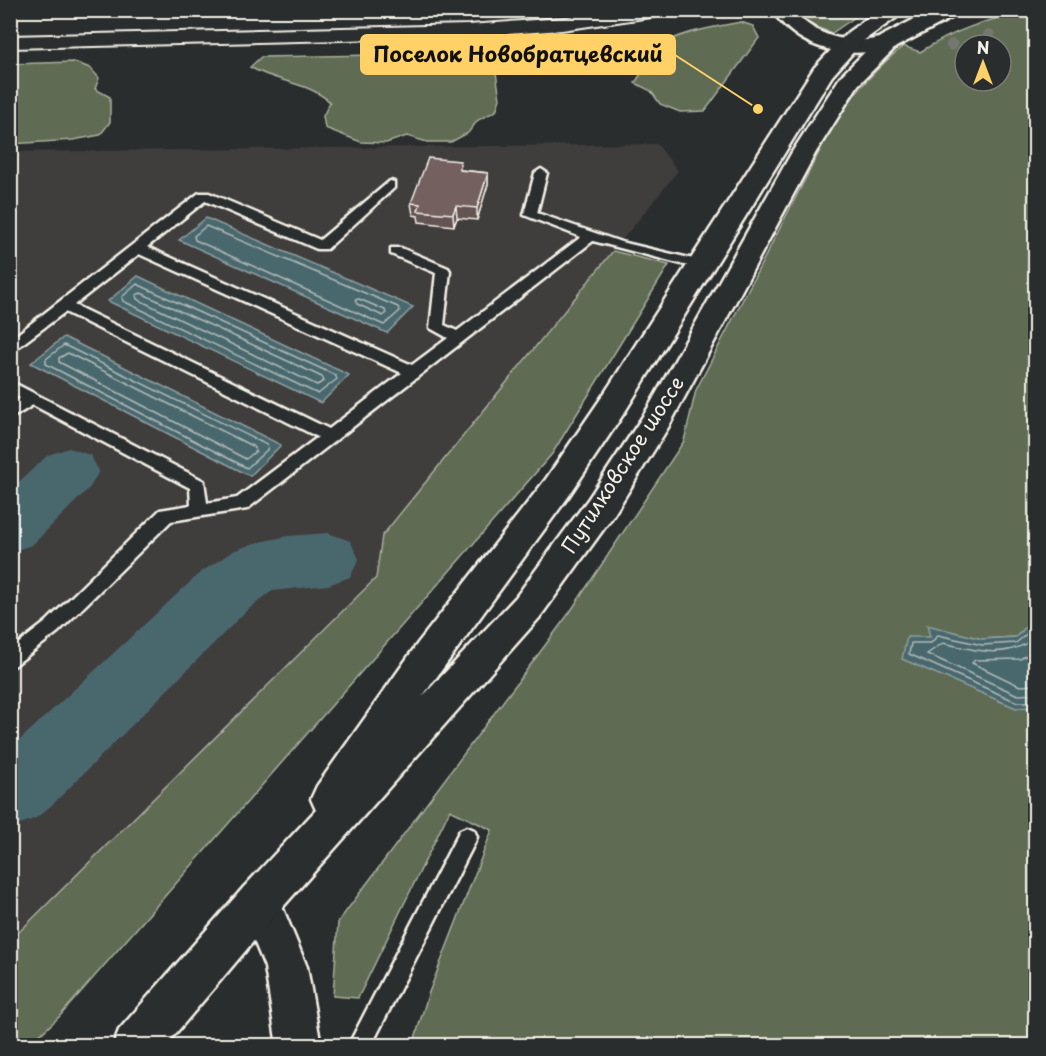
<svg xmlns="http://www.w3.org/2000/svg" width="1046" height="1056" font-family="'Playpen Sans',sans-serif">
<style>
.built{fill:#403c3d}
.green{fill:#5f6c53;stroke:#aaae9e;stroke-width:1.5;fill-rule:evenodd}
.water{fill:#4a686e;stroke:#8e9f9f;stroke-width:1.5}
.lines{fill:none;stroke-linecap:round;stroke-linejoin:round}
.shore{stroke:#b0bab7;stroke-width:1.5}
.river{fill:#4a686e;fill-rule:evenodd}
.service-casing{stroke:#f4f1e8;stroke-width:5}
.minor-casing{stroke:#f4f1e8;stroke-width:4}
.tertiary-casing{stroke:#f4f1e8;stroke-width:5}
.secondary-casing{stroke:#f4f1e8;stroke-width:5}
.service{fill:#2a2d2e;fill-rule:evenodd}
.minor{fill:#2a2d2e;fill-rule:evenodd}
.tertiary{fill:#2a2d2e;fill-rule:evenodd}
.secondary{fill:#2a2d2e;fill-rule:evenodd}
.tree{fill:#74786f}
.wall{fill:#645353;stroke:#f4f1e8;stroke-width:1.5}
.shaded-wall{fill:#514343;stroke:#f4f1e8;stroke-width:1.5}
.building{fill:#746060;stroke:#f4f1e8;stroke-width:1.5}
.labels{text-anchor:middle;stroke-width:5;stroke-linejoin:round;paint-order:stroke}
.street-label{font-size:20px;fill:#f4f1e8;stroke:#2a2d2e}
.leader{fill:none;stroke:#ffd166;stroke-width:2}
.callout-dot{fill:#ffd166;stroke:#2a2d2e;stroke-width:2}
.callout{fill:#ffd166;stroke:#ffd166;stroke-width:2}
.callout-label{font-size:21px;text-anchor:middle;font-weight:bold;fill:#111}
</style>
<rect width="100%" height="100%" fill="#2a2d2e"/>
<filter id="ink" filterUnits="userSpaceOnUse"><feTurbulence type="fractalNoise" baseFrequency=".0167" numOctaves="2"/><feDisplacementMap in="SourceGraphic" scale="12" xChannelSelector="R" yChannelSelector="G"/><feConvolveMatrix kernelMatrix="1 2 1 2 8 2 1 2 1" color-interpolation-filters="sRGB"/></filter>
<g filter="url(#ink)">
<polygon class="built" points="657,144 678,171 382,536 376,578 11,940 11,152"/>
<g class="green">
<polygon points="797,11 797,10 864,11 832,33 807,24"/>
<path d="M1035,11v607l-19,19 -34,2 -54,-13 3,11c31,34 54,73 104,70v338h-622l15,-50 64,-165 -42,-20 -92,188 -25,-2 5,-74 232,-310 114,-171 12,-51 131,-253c24,-41 39,-59 76,-91l17,6c36,-23 74,-36 115,-41zM965,45h36v36h-36z"/>
<path d="M741,22l12,4 6,12 -54,73 -25,1 -20,-8 -9,-13 -16,-8 15,-23 3,-11c27,-17 56,-21 88,-27z"/>
<path d="M493,53l7,46 -4,12 -18,9 -10,13 -17,9h-24l-20,-6 -21,7 -25,-1 -36,-14 -2,-12 7,-14c-23,-21 -53,-19 -80,-35l11,-10z"/>
<polygon points="74,62 90,68 99,78 95,89 110,97 110,122 100,135 73,140 11,144 11,64"/>
<polygon points="613,251 669,265 552,454 59,1017 29,1045 11,1045 11,940 376,578 382,536"/>
</g>
<g class="water">
<polygon points="206,218 413,307 387,333 179,240"/>
<polygon points="138,276 349,375 321,403 108,301"/>
<polygon points="64,337 281,445 250,476 31,363"/>
<polygon points="1035,618 1035,707 1016,708 902,659 907,637 930,637 927,625 982,639 1016,637"/>
</g>
<g class="lines">
<g class="shore">
<polygon points="206,226 398,307 400,311 384,325 195,240 194,236"/>
<polygon points="137,284 335,375 337,379 318,394 123,301 122,297"/>
<polygon points="141,293 322,377 324,381 317,385 137,299 136,295"/>
<polygon points="359,299 385,310 386,314 383,316 357,304 355,300"/>
<polygon points="64,345 267,445 268,449 247,468 46,364 46,359"/>
<polygon points="68,353 254,447 256,451 246,459 59,362 59,358"/>
<polyline points="1036,626 1016,643 982,645 938,635 931,643 911,643 909,654 1017,702 1036,702"/>
<path d="M1036,637c-29,23 -60,14 -93,6l-16,11 91,41 18,-1"/>
<polyline points="1036,650 1020,659 975,660 972,663 1020,686 1036,685"/>
</g>
<g class="river">
<polygon points="69,448 90,455 99,471 90,487 32,545 10,552 10,490 48,455"/>
<polygon points="328,533 350,541 359,559 350,577 328,585 272,591 246,611 53,804 36,818 10,828 10,749 200,573 233,551 255,543 288,536"/>
</g>
<defs>
<g id="service">
<path d="M541,169l6,4 -10,40 84,29 85,20 2,3 -7,4 -108,-28 -346,268 -76,12 -113,111 -48,37v-19l36,-28 114,-112 31,-5 -1,-17 -157,-83 -23,14v-13l10,-8 -10,-5v-12l194,100 3,22 30,-5 81,-61 -253,-125 -55,41v-13l189,-147h10l111,47 70,-59 4,1v6l-67,61h-10l-112,-48 -58,46 265,118 36,-27 -18,-10 6,-55 -45,-19v-6h10l47,20 2,3 -6,54 13,6 124,-94 -57,-22 11,-42zM139,254l263,119 -73,56 -255,-124z"/>
<polygon points="467,827 474,830 477,837 474,844 371,1046 348,1046 460,830"/>
</g>
<polygon id="minor" points="612,10 668,10 658,16 562,30 469,37 10,48 10,36 469,25 562,18"/>
<g id="tertiary">
<path d="M772,10h21c18,23 47,32 74,30 11,-1 19,-5 29,-3l3,5 -3,5c-46,13 -96,5 -124,-37z"/>
<polygon points="259,881 274,887 307,967 321,1046 277,1046 265,967 238,902 244,887"/>
</g>
<polygon id="secondary" points="879,10 907,10 863,41 832,76 626,410 568,497 422,697 516,597 589,498 647,410 792,152 841,76 880,37 932,10 959,10 957,15 896,47 858,85 816,152 669,426 613,516 540,617 274,917 165,1046 113,1046 119,1030 244,887 316,810 311,799 317,786 418,643 546,479 604,394 814,68 848,32"/>
</defs>
<use href="#service" class="service-casing"/>
<use href="#minor" class="minor-casing"/>
<use href="#tertiary" class="tertiary-casing"/>
<use href="#secondary" class="secondary-casing"/>
<use href="#service" class="service"/>
<use href="#minor" class="minor"/>
<use href="#tertiary" class="tertiary"/>
<use href="#secondary" class="secondary"/>
</g>
<g class="tree">
<circle cx="989" cy="35" r="6"/>
<circle cx="952" cy="45" r="6"/>
</g>
<polygon class="wall" points="460,170 488,173 488,184 477,220 457,218 454,226 419,222 418,216 413,215 411,203"/>
<g class="shaded-wall">
<polygon points="488,173 488,184 477,220 477,208"/>
<polygon points="456,206 457,218 454,226 453,214"/>
</g>
<polygon class="building" points="428,158 460,161 460,170 488,173 477,208 456,206 453,214 418,211 420,204 411,203"/>
</g>
<g class="labels">
<g class="street-label">
<text transform="translate(623 465) rotate(-57)" y="7">Путилковское шоссе</text>
</g>
</g>
<path class="leader" d="M758 109L675 55"/>
<circle class="callout-dot" cx="758" cy="109" r="6"/>
<rect class="callout" x="361" y="35" width="314" height="39" rx="6"/>
<g class="callout-label">
<text x="518" y="62">Поселок Новобратцевский</text>
</g>
<rect width="1046" height="1056" fill="none" stroke="#2a2d2e" stroke-width="36"/>
<rect x="18" y="18" width="1010" height="1020" fill="none" stroke="#f4f1e8" stroke-width="2" filter="url(#ink)"/>
<g transform="translate(983 63)"><circle r="28" fill="#2a2d2e" stroke="#7b7b78" stroke-width="1.5"/>
<path d="M0-4.5L10 22L0 15L-10 22Z" fill="#ffd166"/>
<text y="-9" font-size="16" font-weight="bold" text-anchor="middle" fill="#f4f1e8">N</text>
</g>
</svg>
